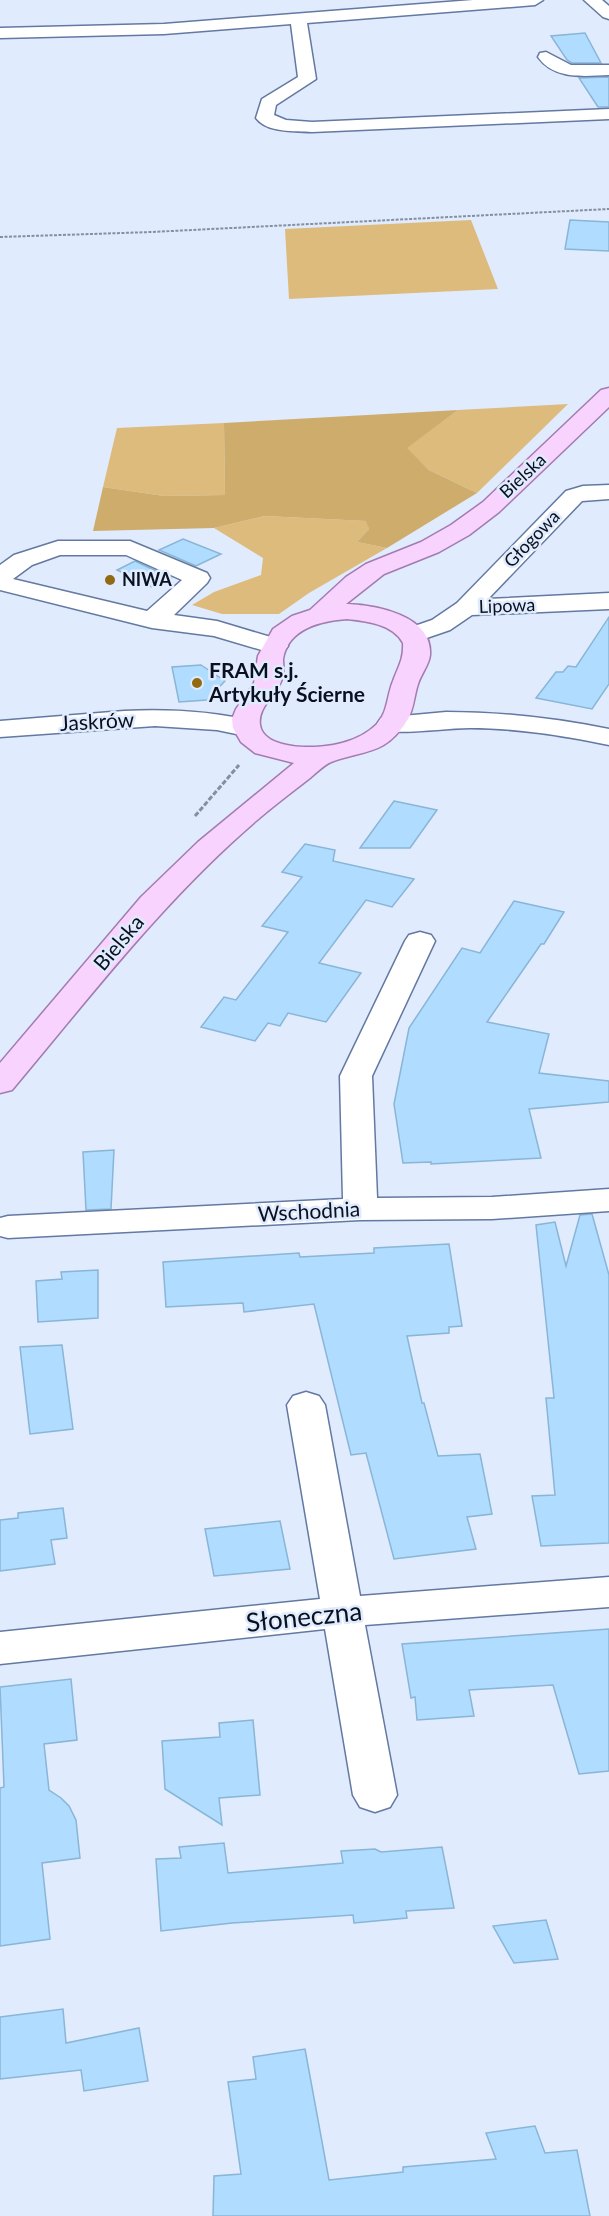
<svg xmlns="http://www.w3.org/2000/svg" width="609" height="2216" font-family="Lato,sans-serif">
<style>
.green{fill:#ddbb7d}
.forest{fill:#ceac6c}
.building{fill:#afdcff;stroke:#89b5d6;stroke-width:1.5}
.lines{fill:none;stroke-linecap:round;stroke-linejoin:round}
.minor-casing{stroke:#6379a1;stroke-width:3}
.major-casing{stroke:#a27cb0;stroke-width:3}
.path-far1{stroke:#858fa0;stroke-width:2;stroke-dasharray:3 1.5;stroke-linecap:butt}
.path{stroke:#858fa0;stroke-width:3;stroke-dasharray:5 2;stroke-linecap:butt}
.minor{fill:#fff;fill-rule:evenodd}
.major{fill:#f8d3fe;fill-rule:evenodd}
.poi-dot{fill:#916a11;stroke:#e0ebfd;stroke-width:2}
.labels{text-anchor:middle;stroke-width:5;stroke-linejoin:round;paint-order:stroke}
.far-street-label{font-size:18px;fill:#091120;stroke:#e0ebfd}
.far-poi-label{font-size:18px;font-weight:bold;fill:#091120;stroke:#e0ebfd;text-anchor:start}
.poi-label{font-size:21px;font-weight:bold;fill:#091120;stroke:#e0ebfd;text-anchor:start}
.street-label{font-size:21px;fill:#091120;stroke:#e0ebfd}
.near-street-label{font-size:26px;fill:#091120;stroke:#e0ebfd}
</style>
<rect width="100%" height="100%" fill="#e0ebfd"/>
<g class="green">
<polygon points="471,220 498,289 289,299 285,229"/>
<polygon points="568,404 477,493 429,470 406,448 458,410"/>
<polygon points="224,423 225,495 164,496 103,487 117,428"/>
<polygon points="265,516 367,521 369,529 357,542 387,548 309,593 279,614 222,614 192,605 214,592 261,575 263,558 214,528"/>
</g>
<polygon class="forest" points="458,410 407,448 429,470 477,493 387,548 357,542 369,529 366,521 265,516 214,528 93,531 103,487 164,496 225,495 224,423"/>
<g class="building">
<polygon points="585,33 601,63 572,63 567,60 551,36"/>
<polygon points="609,77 609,107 598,107 579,78"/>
<polygon points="570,220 609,222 609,251 565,249"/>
<polygon points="183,539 221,554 196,566 159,550"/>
<polygon points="135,561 171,578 152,587 117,570"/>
<polygon points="609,617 609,684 592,709 536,698 556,672 563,672 568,666 576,667"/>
<polygon points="201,665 225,681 207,700 179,702 172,667"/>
<polygon points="394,801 437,810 410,848 360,848"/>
<polygon points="305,844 335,850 333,861 414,879 392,907 366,900 319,963 361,973 326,1022 288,1013 280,1026 268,1023 255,1041 201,1027 224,997 236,1000 288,932 262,926 302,877 282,872"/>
<polygon points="514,901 564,912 544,944 541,944 487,1022 549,1034 539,1073 609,1081 609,1102 529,1109 541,1158 431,1164 431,1162 403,1163 394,1104 409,1028 462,948 480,953"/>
<polygon points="114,1150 111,1209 86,1210 83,1152"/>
<polygon points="592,1214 609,1275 609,1543 541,1546 532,1496 555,1495 546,1398 554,1398 536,1225 555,1222 566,1266 580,1215"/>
<polygon points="449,1244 462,1326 449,1327 449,1333 407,1336 422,1403 424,1403 438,1456 480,1454 492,1514 467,1517 476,1549 394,1559 366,1453 351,1455 314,1304 244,1312 243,1303 166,1307 163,1262 299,1253 300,1257 374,1253 374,1248"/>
<polygon points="98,1270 98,1318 38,1322 36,1281 62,1279 61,1272"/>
<polygon points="62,1345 73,1429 30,1434 20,1347"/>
<polygon points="63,1508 67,1538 51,1540 55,1564 0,1571 0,1520 18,1518 18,1513"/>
<polygon points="280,1521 290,1569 214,1576 205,1529"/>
<polygon points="609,1629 609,1771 579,1774 553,1685 469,1690 474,1716 417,1720 415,1697 411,1698 402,1644"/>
<polygon points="71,1679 77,1740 44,1744 49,1790 61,1798 69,1806 76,1820 80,1858 42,1863 50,1939 0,1946 0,1788 4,1787 0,1687"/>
<polygon points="253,1720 260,1795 219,1798 222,1825 165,1789 162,1741 220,1737 219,1723"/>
<polygon points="224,1843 228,1873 343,1863 341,1851 375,1849 381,1852 442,1847 454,1908 406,1911 407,1918 354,1923 353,1915 232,1923 161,1931 156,1859 181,1858 179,1847"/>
<polygon points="546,1920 558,1959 514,1963 493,1926"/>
<polygon points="63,2009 66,2043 139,2028 148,2081 84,2091 81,2070 0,2079 0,2017"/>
<polygon points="305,2049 329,2180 403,2172 403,2167 496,2159 486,2133 535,2126 545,2153 577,2150 590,2216 213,2216 214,2176 241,2174 228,2082 256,2079 253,2057"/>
</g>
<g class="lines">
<defs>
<g id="minor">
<path d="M473,0h70l-8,5 -228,18 9,56 -40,26 -2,10 12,5 26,2 297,-13v10l-297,13c-17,-1 -45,1 -56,-14l6,-19 36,-22 -7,-53 -127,10 -164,4v-10l164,-4z"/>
<polygon points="584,0 602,0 609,6 609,19 603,17"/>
<path d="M546,52l25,13h38v10c-25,1 -55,5 -71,-18l2,-4z"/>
<polygon points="609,485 609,499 582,501 488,599 609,593 609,609 472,615 450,630 412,643 403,640 399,635 403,630 432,620 457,603 566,491 583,486"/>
<path d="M58,541h72l77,32 3,5 -3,5 -33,32 43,6 67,20 4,5 -4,5 -9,3 -61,-18 -62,-8 -152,-38v-25l14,-10zM60,555h66l56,25 -35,31 -134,-32 19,-14z"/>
<path d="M124,711c45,-2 88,0 132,11l4,6 -4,6 -10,2 -29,-6 -62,-4 -155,11v-16z"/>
<path d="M446,712c55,0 109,6 163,17v16c-46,-9 -92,-17 -139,-17 -24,0 -68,7 -89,2l-4,-6 4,-6z"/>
<polygon points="420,932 431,935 435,941 372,1076 377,1198 492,1197 609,1189 609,1211 492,1219 360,1220 8,1238 0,1236 0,1218 8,1216 343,1199 340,1076 405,941 409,935"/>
<polygon points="306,1392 319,1396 325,1405 360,1596 609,1577 609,1607 365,1625 397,1795 390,1807 375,1812 360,1807 353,1795 325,1629 0,1664 0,1632 320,1599 287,1405 293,1396"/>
</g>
<path id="major" d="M609,388v19l-110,105 -30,23 -30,17 -55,22 -38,30c29,1 87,11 84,51 -1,10 -9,19 -12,29 -4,12 -4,24 -10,35 -23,37 -42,30 -77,43 -7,3 -15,11 -21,16 -18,14 -37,28 -54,43 -92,79 -166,176 -244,269l-12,3v-30l141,-166 57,-55 96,-79 -39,-10 -14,-11 -8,-14 -1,-9 4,-10 18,-26 4,-27 15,-27 19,-13 18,-6 36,-33 20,-13 55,-22 30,-17 32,-23 118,-112zM347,619c19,2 46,5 56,24 1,16 -5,24 -10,38 -6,14 -5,31 -16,43 -9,9 -23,16 -35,19 -19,6 -78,9 -82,-18 -3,-21 22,-32 23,-52 1,-5 0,-9 0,-14 5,-31 38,-38 64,-40z"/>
</defs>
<use href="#minor" class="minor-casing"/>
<use href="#major" class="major-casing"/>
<polyline class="path-far1" points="0,237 152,232 609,209"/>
<polyline class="path" points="195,816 239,765"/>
<use href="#minor" class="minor"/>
<use href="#major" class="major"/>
</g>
<g class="poi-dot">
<circle cx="110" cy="580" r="6"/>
<circle cx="197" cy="683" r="6"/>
</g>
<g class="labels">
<g class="far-street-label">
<text transform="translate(523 476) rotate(-43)" y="6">Bielska</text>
<text transform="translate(532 539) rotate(-46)" y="6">Głogowa</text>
<text transform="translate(507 606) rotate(-2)" y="6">Lipowa</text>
</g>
<g class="far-poi-label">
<text x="122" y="586">NIWA</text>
</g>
<g class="poi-label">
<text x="209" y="678">FRAM s.j.<tspan x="209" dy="24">Artykuły Ścierne</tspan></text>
</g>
<g class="street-label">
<text transform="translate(97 722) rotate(-3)" y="7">Jaskrów</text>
<text transform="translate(119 943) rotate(-50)" y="7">Bielska</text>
<text transform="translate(309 1212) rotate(-3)" y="7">Wschodnia</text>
</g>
<g class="near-street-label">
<text transform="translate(304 1617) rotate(-6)" y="9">Słoneczna</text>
</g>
</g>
</svg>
